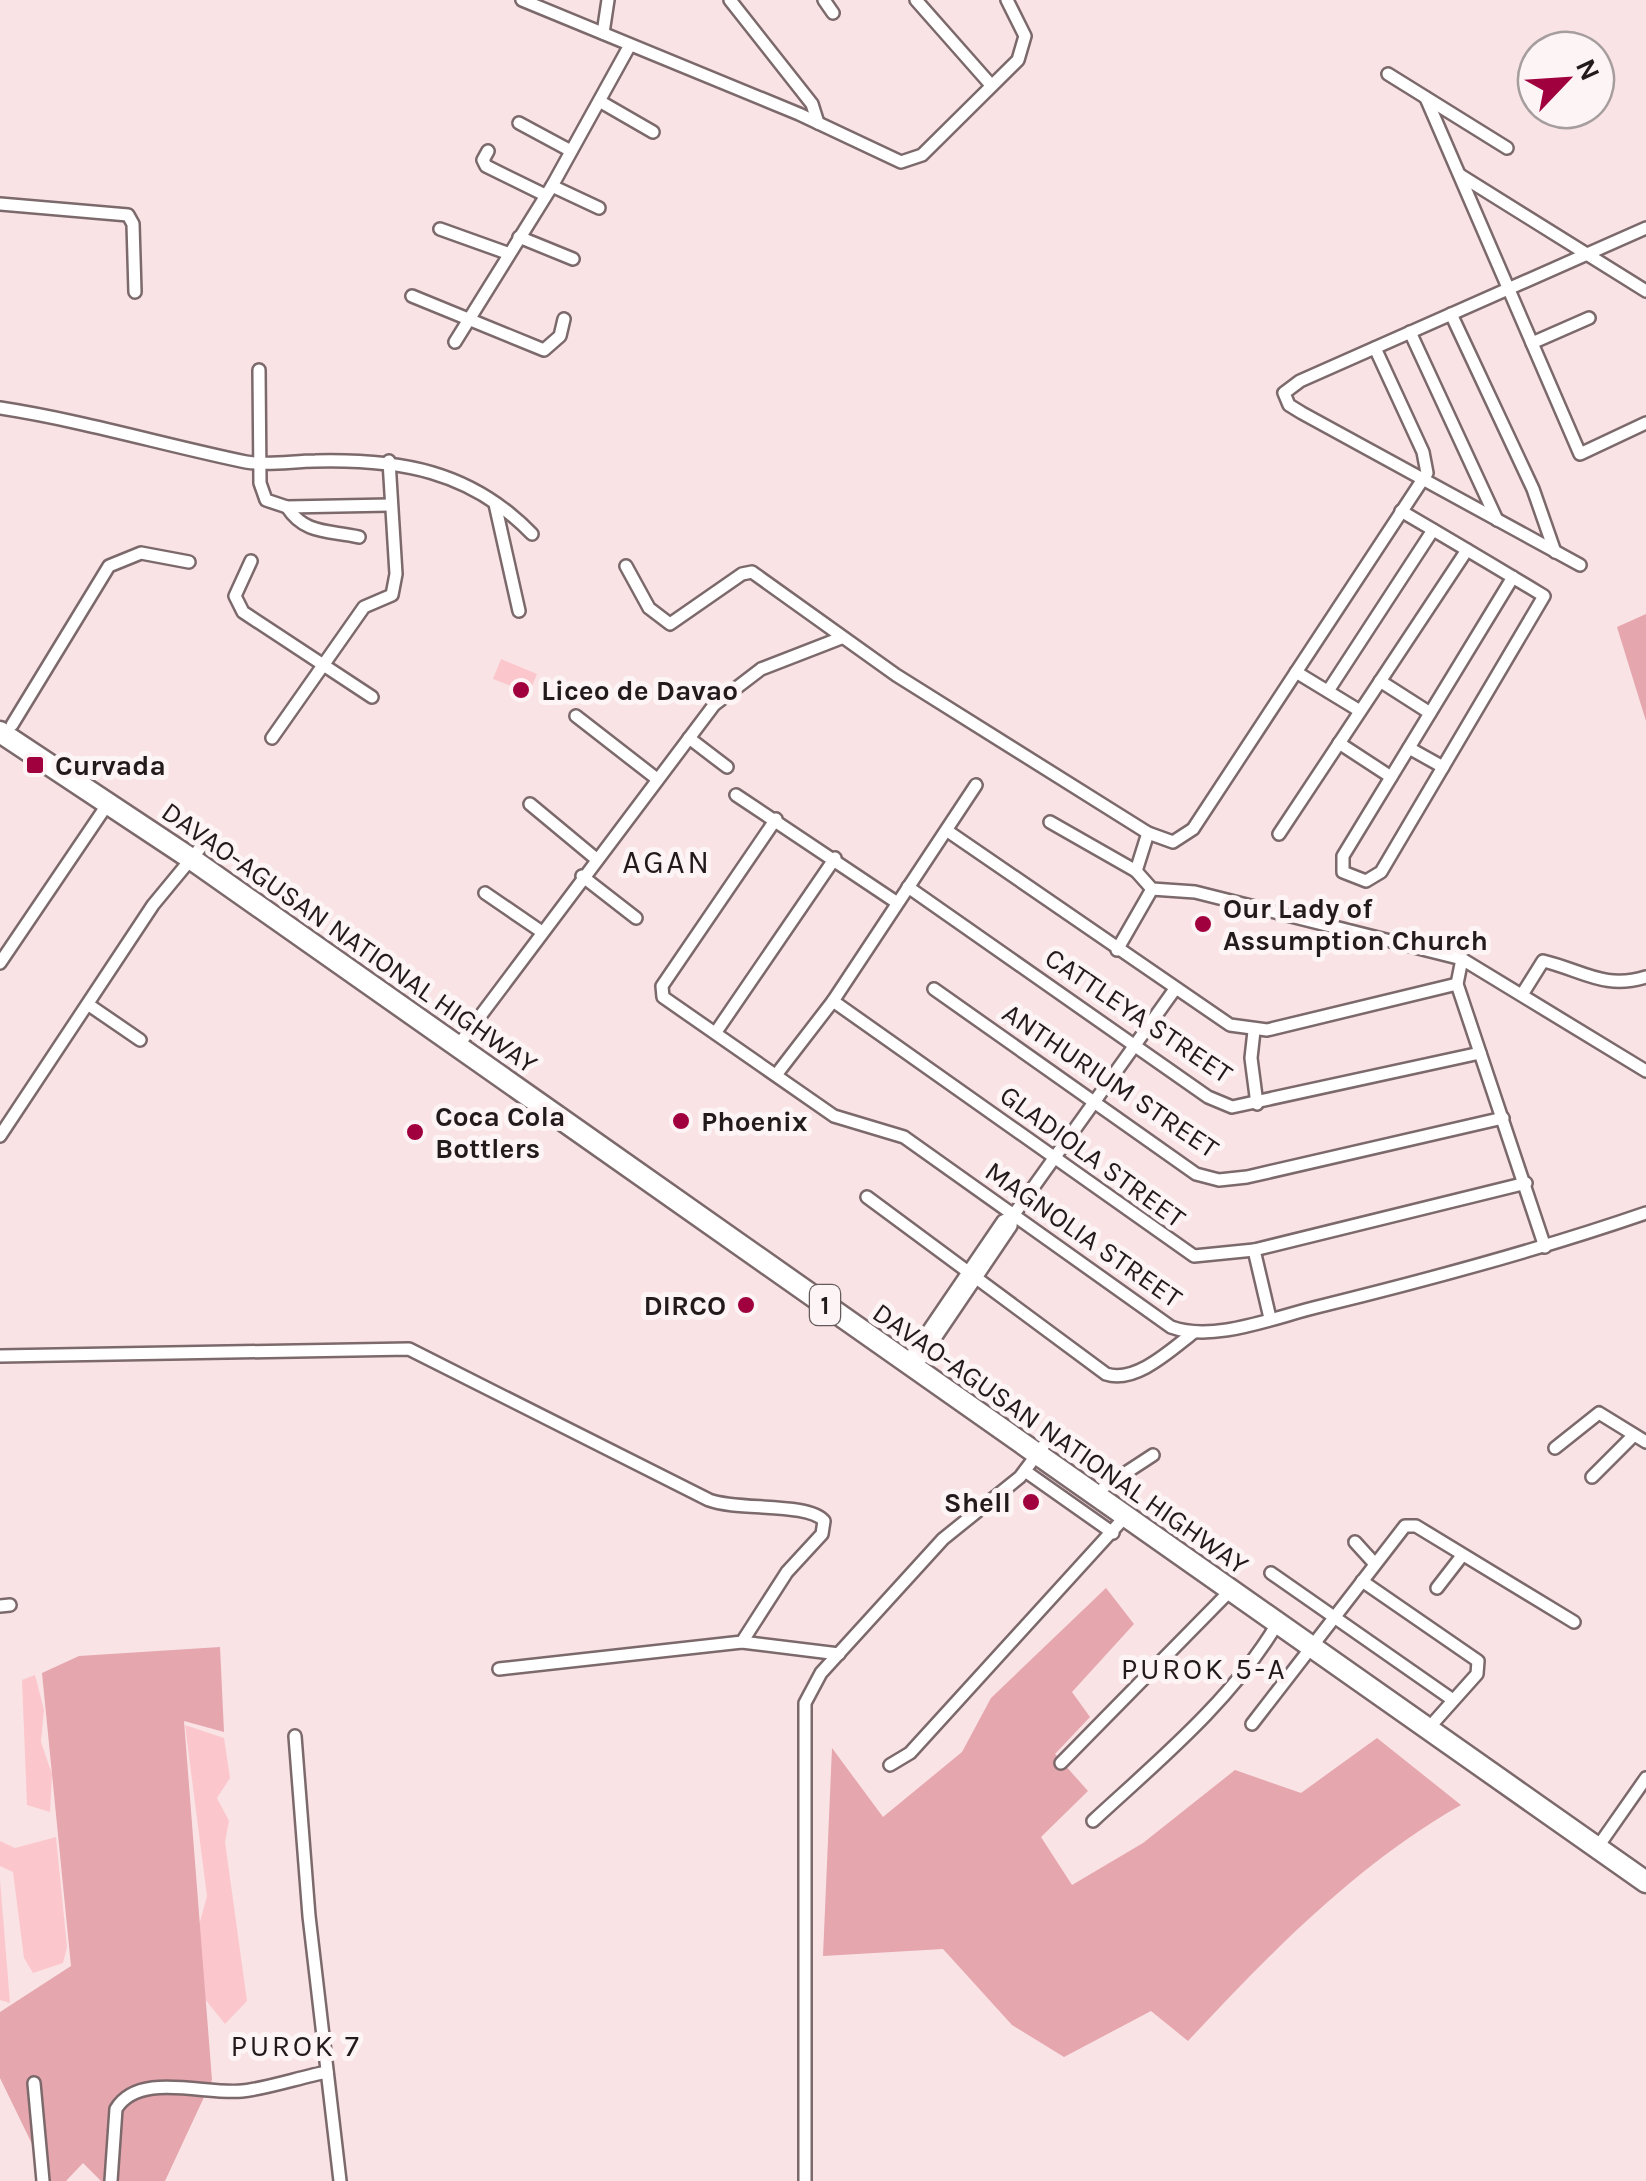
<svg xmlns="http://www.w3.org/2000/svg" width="1646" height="2181" font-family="Karla,sans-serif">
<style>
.green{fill:#fbc7cd}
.forest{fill:#e5a6ae}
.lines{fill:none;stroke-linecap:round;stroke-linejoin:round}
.street-casing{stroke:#7c696b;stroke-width:16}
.highway-casing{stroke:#7c696b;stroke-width:25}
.street{stroke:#fff;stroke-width:11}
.highway{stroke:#fff;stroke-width:20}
.poi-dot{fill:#a0003d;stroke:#fdf4f5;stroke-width:4}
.labels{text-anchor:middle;stroke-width:10;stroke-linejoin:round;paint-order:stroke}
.shield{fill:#fdf4f5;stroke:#645c5c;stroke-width:2.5}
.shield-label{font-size:25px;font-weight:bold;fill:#221b1b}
.poi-label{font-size:28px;font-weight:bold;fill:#221b1b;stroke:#fdf4f5;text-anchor:start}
.street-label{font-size:28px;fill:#221b1b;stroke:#fdf4f5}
.neighbourhood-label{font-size:30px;letter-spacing:2.5px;fill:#221b1b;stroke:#fdf4f5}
.quarter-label{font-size:32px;letter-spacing:2.5px;fill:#221b1b;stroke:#fdf4f5}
</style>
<rect width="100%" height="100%" fill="#f9e3e5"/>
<g class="green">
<polygon points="501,659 537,674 529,693 493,679"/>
<polygon points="35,1675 44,1710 41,1742 52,1774 50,1812 27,1805 22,1680"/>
<polygon points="185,1725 224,1738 230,1778 217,1798 229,1821 225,1842 247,2001 225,2024 200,1993 198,1929 207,1896"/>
<polygon points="56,1837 67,1947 63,1963 33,1973 24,1958 13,1872 0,1866 0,1841 15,1848"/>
<polygon points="0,1880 10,2003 0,2000"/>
</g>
<g class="forest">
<polygon points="1646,614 1646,721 1617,627"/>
<path d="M1106,1588l28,36 -62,68 18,25 -35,37 33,37 -47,46 31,48 71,-42 92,-73 66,23 76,-55 84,67c-104,59 -192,149 -273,236l-37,-30 -87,46 -52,-32 -69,-76 -120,7 9,-208 51,69 79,-65 29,-54z"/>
<polygon points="220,1647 224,1732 184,1721 212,2080 165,2181 101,2181 83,2163 66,2181 50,2181 0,2078 0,2012 71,1966 42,1673 79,1656"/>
</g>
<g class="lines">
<defs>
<g id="street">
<polyline points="522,0 799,114 901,162 922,155 1018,60 1025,36 1007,0"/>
<polyline points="730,0 812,104 818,123"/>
<polyline points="824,0 833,13"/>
<polyline points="916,0 991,85"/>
<polyline points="603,33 608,0"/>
<polyline points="1388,74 1507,148"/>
<polyline points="1426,98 1580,454 1646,423"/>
<polyline points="601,102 653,132"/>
<polyline points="519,123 571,151"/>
<polyline points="488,151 483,160 486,166 545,195"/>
<polyline points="1460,175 1646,291"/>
<polyline points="552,186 599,208"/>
<polyline points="0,204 128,215 133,224 135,292"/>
<polyline points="440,229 507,253"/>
<polyline points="519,237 573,259"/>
<polyline points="412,296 544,350 560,336 564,319"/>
<polyline points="1451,314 1533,489 1555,552"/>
<polyline points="1410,332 1497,520"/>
<polyline points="455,342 552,186 630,45"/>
<polyline points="1532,343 1589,318"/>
<polyline points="259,370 260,483 266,500 287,507 390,505"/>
<path d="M0,408c84,13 164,37 246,54 21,4 48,-1 69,-1 84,-2 155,9 217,73"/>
<polyline points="495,504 519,611"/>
<path d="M287,507c18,28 42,23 72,30"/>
<path d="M1401,511c48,28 95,56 143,85l-163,276 -15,9 -23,-9v-16l170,-279"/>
<polyline points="251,561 235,596 243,612 372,697"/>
<polyline points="1580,565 1302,413 1289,405 1284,393 1300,381 1646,228"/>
<polyline points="626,566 649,608 670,624 742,574 752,572 896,675 1148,833 1173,842 1193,829 1427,473 1423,452 1375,348"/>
<polyline points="1296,672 1360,711"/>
<polyline points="1380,681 1430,713"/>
<polyline points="1328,691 1433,530"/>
<polyline points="576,716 657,779"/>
<polyline points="12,725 109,566 141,553 189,562"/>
<polyline points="272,738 364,607 392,595 396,574 389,461"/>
<polyline points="689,738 727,767"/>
<polyline points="1339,743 1391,777"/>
<polyline points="1409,748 1443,767"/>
<polyline points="736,795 896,902"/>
<polyline points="530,804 595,858"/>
<path d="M776,819l-114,167 1,11 171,119 70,21 267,190c44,16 106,-11 150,-21 110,-27 218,-56 325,-93"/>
<polyline points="1050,822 1136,871"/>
<polyline points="949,832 1230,1025 1267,1030 1457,984"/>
<polyline points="1148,833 1136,871 1152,889 1195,892 1462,959 1646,1071"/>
<polyline points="1279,834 1467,550"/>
<polyline points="582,876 636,918"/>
<polyline points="908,887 1208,1097 1232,1107 1480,1053"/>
<polyline points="485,893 542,932"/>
<polyline points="1117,950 1152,889"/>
<polyline points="1462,959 1457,984 1545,1247"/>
<polyline points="0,963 109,802"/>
<polyline points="934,989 1196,1174 1219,1180 1247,1177 1503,1118"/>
<path d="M1523,993l20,-32c39,9 61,29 103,16"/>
<polyline points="833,1001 1194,1256 1254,1250 1526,1183"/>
<polyline points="89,1005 140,1040"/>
<polyline points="1254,1031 1251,1058 1257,1104"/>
<polyline points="716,1032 835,858"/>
<polyline points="457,1047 714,705 761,669 841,638"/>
<polyline points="776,1075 833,1001 976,785"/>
<polyline points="0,1136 153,905 210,836"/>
<path d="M867,1197l239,177c29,10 65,-24 87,-41"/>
<polyline points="1254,1250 1270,1318"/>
<path d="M0,1356l409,-7 300,151c28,11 100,2 115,21l-2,13 -35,38 -45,70 -243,27"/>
<polyline points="907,1362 1003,1221 1012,1217"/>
<polyline points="915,1368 1011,1226 1012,1217 1175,989"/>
<polyline points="1555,1448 1599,1413 1646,1442"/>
<polyline points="1025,1471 1113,1533"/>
<polyline points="1592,1477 1634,1435"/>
<polyline points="1104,1487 1153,1455"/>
<polyline points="1355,1542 1375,1564"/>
<polyline points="1271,1573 1453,1700"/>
<polyline points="1362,1581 1478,1661 1477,1674 1435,1721"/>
<polyline points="1437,1588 1461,1557"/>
<polyline points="0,1606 10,1605"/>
<polyline points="742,1642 839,1654"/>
<polyline points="1252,1724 1405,1526 1416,1526 1574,1622"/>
<polyline points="295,1736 309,1916 340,2181"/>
<polyline points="1061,1763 1229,1592"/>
<polyline points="890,1765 910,1753 1124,1518"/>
<path d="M1093,1821c65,-60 138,-120 184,-197"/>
<polyline points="1597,1848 1646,1778"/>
<polyline points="34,2083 43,2181"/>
<path d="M111,2181l5,-72c23,-38 89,-14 126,-18 23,-2 59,-14 85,-19"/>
<polyline points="805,2181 805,1703 821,1673 943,1539 1020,1477 1044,1445"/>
</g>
<polyline id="highway" points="0,732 190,858 1646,1882"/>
</defs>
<use href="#street" class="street-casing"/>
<use href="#highway" class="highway-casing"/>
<use href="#street" class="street"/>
<use href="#highway" class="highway"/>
</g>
<g class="poi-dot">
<circle cx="521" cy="690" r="10"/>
<rect x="25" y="755" width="20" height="20" rx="5"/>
<circle cx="1203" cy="924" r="10"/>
<circle cx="681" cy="1121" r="10"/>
<circle cx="415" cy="1132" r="10"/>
<circle cx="746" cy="1305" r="10"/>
<circle cx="1031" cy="1502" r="10"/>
</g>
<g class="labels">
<rect class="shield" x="810" y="1285" width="30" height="40" rx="8"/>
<g class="shield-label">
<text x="825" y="1314">1</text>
</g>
<g class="poi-label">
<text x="541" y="700">Liceo de Davao</text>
<text x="55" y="775">Curvada</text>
<text x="1223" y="918">Our Lady of<tspan x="1223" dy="32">Assumption Church</tspan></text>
<text x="435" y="1126">Coca Cola<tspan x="435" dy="32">Bottlers</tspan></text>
<text x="701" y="1131">Phoenix</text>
<text x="726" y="1315" text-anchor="end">DIRCO</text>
<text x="1011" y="1512" text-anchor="end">Shell</text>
</g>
<g class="street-label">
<text transform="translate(350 937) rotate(35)" y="10">DAVAO-AGUSAN NATIONAL HIGHWAY</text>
<text transform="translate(1139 1015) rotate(34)" y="10">CATTLEYA STREET</text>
<text transform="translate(1111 1080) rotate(34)" y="10">ANTHURIUM STREET</text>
<text transform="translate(1093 1156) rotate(36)" y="10">GLADIOLA STREET</text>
<text transform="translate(1084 1234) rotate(35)" y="10">MAGNOLIA STREET</text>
<text transform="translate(1061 1438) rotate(35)" y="10">DAVAO-AGUSAN NATIONAL HIGHWAY</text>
</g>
<g class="neighbourhood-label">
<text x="1204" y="1679">PUROK 5-A</text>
<text x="296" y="2056">PUROK 7</text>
</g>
<g class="quarter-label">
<text x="667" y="873">AGAN</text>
</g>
</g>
<g transform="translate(1566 80) rotate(65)"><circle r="48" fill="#fdf4f5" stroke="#a59d9e" stroke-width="2.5"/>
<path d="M0-8L18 38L0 25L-18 38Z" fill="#a0003d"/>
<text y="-15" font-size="28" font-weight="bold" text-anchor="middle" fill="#221b1b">N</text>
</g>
</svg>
